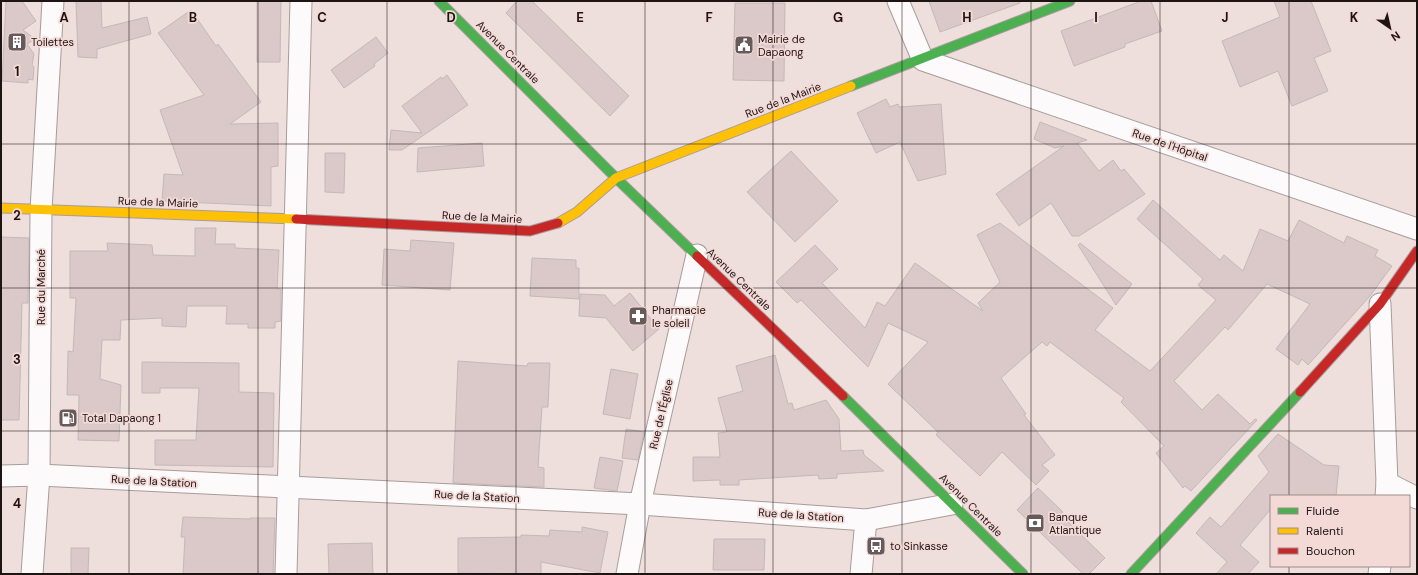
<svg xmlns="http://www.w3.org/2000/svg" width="1418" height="575" font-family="'DM Sans',sans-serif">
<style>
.building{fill:#dbc8c9;stroke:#c4b8b9}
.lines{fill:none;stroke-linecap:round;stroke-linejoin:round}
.street-casing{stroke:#a89c9b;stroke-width:23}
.fast-casing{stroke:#a89c9b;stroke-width:11}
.slow-casing{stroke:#a89c9b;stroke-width:11}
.jam-casing{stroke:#a89c9b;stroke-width:11}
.street{stroke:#fcfafa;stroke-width:21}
.fast{stroke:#4caf50;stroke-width:9}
.slow{stroke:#ffc107;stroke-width:9}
.jam{stroke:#c62828;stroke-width:9}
.grid{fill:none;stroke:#1d1413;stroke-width:1;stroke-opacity:0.55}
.labels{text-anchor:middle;stroke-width:3.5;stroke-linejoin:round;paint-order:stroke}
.poi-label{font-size:11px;fill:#1d1413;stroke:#f4dad7;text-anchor:start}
.street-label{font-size:11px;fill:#1d1413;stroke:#f4dad7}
.grid-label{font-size:13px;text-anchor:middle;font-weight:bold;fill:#1d1413;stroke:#f4dad7;stroke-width:3.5;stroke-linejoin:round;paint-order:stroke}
</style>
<rect width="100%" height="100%" fill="#eedfdd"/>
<g class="building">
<polygon points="6,1 22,1 36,21 23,30 35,39 27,44 34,54 32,65 34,67 33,80 28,79 28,83 2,81"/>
<polygon points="76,1 101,1 102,28 147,17 151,34 97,49 97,58 78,57"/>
<polygon points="257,1 281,1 280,62 257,62"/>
<polygon points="517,1 532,1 629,96 610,116 506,13"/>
<polygon points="929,1 1019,1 1020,3 940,32"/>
<polygon points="1141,1 1151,1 1162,31 1125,44 1125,47 1074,66 1061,31"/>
<polygon points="1274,1 1311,1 1331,51 1314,58 1328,91 1292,106 1278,71 1240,87 1222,41 1280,17"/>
<polygon points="735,3 785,3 784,81 733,80"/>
<polygon points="191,10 216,46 218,44 261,102 230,124 278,123 278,166 271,167 271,206 162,201 164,174 183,175 160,110 204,95 158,33"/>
<polygon points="376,37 388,53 374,64 375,66 344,88 331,70"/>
<polygon points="447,75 468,105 402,150 389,150 391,130 422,133 402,106 441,77 442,79"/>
<polygon points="886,99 890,107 898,104 899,107 941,104 946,174 918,181 900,142 876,153 857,113"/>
<polygon points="1040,122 1087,140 1077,143 1099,171 1113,160 1121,171 1124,169 1145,194 1079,236 1072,236 1051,203 1019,226 996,194 1064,146 1055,148 1034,139"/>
<polygon points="482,143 484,166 417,172 418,148"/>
<polygon points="791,151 838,201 795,242 747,192"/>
<polygon points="325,153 345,153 344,193 325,192"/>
<polygon points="1153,200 1220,260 1224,255 1243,271 1260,229 1288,241 1299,220 1344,243 1347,236 1378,250 1375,256 1392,266 1370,296 1308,365 1302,359 1298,365 1276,349 1310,304 1267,284 1228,330 1225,327 1174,381 1202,410 1218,394 1250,424 1255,419 1257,420 1191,491 1185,486 1183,488 1156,453 1164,446 1121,402 1124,398 1050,342 1047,346 1042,342 1001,378 1026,414 1024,415 1055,455 1042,465 1049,471 1036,485 1002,452 980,476 936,435 938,432 888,384 928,342 888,323 868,367 801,300 797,303 776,282 815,245 838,269 822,283 865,328 877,302 885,306 915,263 983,311 978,303 1000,282 977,235 1000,223 1113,308 1095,330 1150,371 1216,300 1198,285 1203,279 1137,219"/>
<polygon points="195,228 216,228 215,244 235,244 235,248 279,250 277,289 281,289 281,321 275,322 275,328 248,328 248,324 226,324 227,306 187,306 186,327 162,326 162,318 121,320 120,340 102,340 100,379 121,385 119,441 78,440 79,395 67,395 68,351 73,352 76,298 70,298 70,251 108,251 107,243 152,245 153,255 195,256"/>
<polygon points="1,237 29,238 28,303 22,303 19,420 1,420"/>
<polygon points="411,240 454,243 450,290 382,285 384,249 410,251"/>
<polygon points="1080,243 1132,284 1116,305 1078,245"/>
<polygon points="532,258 576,260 576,268 579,268 579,299 530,296"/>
<polygon points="630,293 659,329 633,351 606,318 579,316 580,294 605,295 614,306"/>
<polygon points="775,355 788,404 792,403 794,410 826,400 839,419 841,451 863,450 864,455 884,471 837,474 837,478 819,479 818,475 739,480 739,485 720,485 720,480 693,481 693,457 720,457 718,433 727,432 718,398 743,391 736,366"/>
<polygon points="458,361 527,366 528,363 550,363 548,407 542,407 538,467 544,468 544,487 453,483"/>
<polygon points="142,362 239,363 239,392 274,393 273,467 155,465 155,440 196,440 199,388 160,388 160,393 142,393"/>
<polygon points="611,369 638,374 630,419 603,414"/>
<polygon points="626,429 644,432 638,460 622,458"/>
<polygon points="1278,434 1324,465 1339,466 1336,496 1271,496 1271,509 1240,545 1259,562 1248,574 1216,574 1227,562 1196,533 1210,517 1221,527 1269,472 1258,456"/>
<polygon points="600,457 623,461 617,491 594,488"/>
<polygon points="1038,488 1063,512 1060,514 1105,558 1089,574 1083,574 1017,510"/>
<polygon points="183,517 250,519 250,518 275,518 273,574 183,574 185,537 181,537"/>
<polygon points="582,527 608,532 600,573 541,562 541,574 458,573 458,538 521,537 521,535 549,536 550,530 582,532"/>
<polygon points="714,539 765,539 764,570 713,570"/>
<polygon points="372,543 373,574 329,574 328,544"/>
<polygon points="71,548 89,548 88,574 71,574"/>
</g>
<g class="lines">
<defs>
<g id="street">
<polyline points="898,1 923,60 1417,229"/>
<polyline points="1380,304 1387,483 1386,496"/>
<polyline points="1,476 39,475 640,504 866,520 952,504"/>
<polyline points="1387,483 1417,498"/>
<polyline points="32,574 39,475 41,210 53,1"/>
<polyline points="286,574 301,1"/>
<polyline points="627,574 640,504 697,255"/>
<polyline points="861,574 866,520"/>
<polyline points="1379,574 1380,566"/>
</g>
<g id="fast">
<polyline points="439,1 616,178 697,256"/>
<polyline points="851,86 1070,1"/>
<polyline points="843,396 1023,574"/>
<polyline points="1131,574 1300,392"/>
</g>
<g id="slow">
<polyline points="1,208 296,219"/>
<polyline points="558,223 577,212 616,178 851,86"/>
</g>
<g id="jam">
<polyline points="296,219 530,231 558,223"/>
<polyline points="697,256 843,396"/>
<polyline points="1300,392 1380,304 1417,251"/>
</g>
</defs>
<use href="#street" class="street-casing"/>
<use href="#fast" class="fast-casing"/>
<use href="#slow" class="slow-casing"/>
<use href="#jam" class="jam-casing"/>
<use href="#street" class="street"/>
<use href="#fast" class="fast"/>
<use href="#slow" class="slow"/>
<use href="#jam" class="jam"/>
</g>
<path class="grid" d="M129,1v573M258,1v573M387,1v573M516,1v573M645,1v573M773,1v573M902,1v573M1031,1v573M1160,1v573M1289,1v495M1,144h1416M1,288h1416M1,431h1416M1289,566v8"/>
<defs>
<symbol id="building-square" viewBox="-11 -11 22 22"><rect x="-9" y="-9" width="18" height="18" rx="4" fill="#665b5a" stroke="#f4dad7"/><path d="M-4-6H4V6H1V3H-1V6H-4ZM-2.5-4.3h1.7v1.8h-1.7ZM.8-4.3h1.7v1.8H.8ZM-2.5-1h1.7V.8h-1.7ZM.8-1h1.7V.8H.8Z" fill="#fff"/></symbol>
<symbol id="civic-square" viewBox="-11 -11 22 22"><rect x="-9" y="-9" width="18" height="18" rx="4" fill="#665b5a" stroke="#f4dad7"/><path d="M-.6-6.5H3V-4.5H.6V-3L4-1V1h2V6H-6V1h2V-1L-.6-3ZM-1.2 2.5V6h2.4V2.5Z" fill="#fff"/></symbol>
<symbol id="pharmacy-square" viewBox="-11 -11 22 22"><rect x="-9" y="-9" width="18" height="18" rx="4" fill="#665b5a" stroke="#f4dad7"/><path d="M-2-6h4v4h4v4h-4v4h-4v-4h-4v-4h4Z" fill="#fff"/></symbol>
<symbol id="fuel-square" viewBox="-11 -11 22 22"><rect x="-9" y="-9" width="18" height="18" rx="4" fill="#665b5a" stroke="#f4dad7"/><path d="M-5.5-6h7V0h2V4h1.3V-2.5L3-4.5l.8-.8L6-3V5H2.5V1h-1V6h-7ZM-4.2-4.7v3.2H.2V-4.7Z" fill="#fff"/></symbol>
<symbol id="bank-square" viewBox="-11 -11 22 22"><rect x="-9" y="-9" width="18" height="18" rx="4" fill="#665b5a" stroke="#f4dad7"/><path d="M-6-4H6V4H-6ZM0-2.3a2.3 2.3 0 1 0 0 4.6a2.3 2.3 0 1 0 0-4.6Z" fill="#fff"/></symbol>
<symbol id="bus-square" viewBox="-11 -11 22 22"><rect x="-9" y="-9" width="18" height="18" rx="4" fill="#665b5a" stroke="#f4dad7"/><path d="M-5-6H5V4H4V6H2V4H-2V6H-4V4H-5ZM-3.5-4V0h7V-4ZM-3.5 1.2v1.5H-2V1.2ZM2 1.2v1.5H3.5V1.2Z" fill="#fff"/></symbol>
</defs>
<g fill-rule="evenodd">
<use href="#building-square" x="6" y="31" width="22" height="22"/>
<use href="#civic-square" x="733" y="34" width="22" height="22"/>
<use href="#pharmacy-square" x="627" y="305" width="22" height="22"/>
<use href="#fuel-square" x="57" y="407" width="22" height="22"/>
<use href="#bank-square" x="1024" y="512" width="22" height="22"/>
<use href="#bus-square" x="865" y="535" width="22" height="22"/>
</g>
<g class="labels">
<g class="poi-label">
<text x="758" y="43">Mairie de<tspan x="758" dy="13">Dapaong</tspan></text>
<text x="31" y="46">Toilettes</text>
<text x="652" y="314">Pharmacie<tspan x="652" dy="13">le soleil</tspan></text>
<text x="82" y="422">Total Dapaong 1</text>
<text x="1049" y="521">Banque<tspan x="1049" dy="13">Atlantique</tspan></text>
<text x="890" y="550">to Sinkasse</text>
</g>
<g class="street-label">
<text transform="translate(508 52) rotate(45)" y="4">Avenue Centrale</text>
<text transform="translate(783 100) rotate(-21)" y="4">Rue de la Mairie</text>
<text transform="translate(1170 145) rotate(19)" y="4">Rue de l'Hôpital</text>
<text transform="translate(158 202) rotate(2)" y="4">Rue de la Mairie</text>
<text transform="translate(482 217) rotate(3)" y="4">Rue de la Mairie</text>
<text transform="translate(739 279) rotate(44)" y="4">Avenue Centrale</text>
<text transform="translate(41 287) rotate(-90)" y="4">Rue du Marché</text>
<text transform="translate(661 414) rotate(-77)" y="4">Rue de l'Église</text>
<text transform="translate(154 481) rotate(3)" y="4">Rue de la Station</text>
<text transform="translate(477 496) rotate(3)" y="4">Rue de la Station</text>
<text transform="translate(971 505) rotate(45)" y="4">Avenue Centrale</text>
<text transform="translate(801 515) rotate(4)" y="4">Rue de la Station</text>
</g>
</g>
<g class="grid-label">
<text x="64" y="22">A</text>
<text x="193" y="22">B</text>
<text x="322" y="22">C</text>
<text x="451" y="22">D</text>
<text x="580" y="22">E</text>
<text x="709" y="22">F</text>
<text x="838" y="22">G</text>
<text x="967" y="22">H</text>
<text x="1096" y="22">I</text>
<text x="1225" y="22">J</text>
<text x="1354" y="22">K</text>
<text x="17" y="76">1</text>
<text x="17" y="220">2</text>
<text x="17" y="364">3</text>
<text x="17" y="508">4</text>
</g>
<rect width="1418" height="575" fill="none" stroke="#1d1413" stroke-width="4"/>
<rect x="1270" y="495" width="140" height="72" fill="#f4dad7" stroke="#9e8b89"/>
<rect x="1278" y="508" width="20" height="6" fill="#4caf50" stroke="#9e8b89"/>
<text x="1306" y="515" font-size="12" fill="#1d1413">Fluide</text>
<rect x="1278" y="528" width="20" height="6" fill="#ffc107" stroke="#9e8b89"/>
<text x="1306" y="535" font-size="12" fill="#1d1413">Ralenti</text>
<rect x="1278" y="548" width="20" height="6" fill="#c62828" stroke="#9e8b89"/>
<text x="1306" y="555" font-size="12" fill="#1d1413">Bouchon</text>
<g transform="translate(1390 28) rotate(146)" stroke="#f4dad7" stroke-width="3" paint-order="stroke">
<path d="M0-3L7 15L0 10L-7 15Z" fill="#1d1413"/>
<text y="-6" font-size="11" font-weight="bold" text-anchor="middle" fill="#1d1413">N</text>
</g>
</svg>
